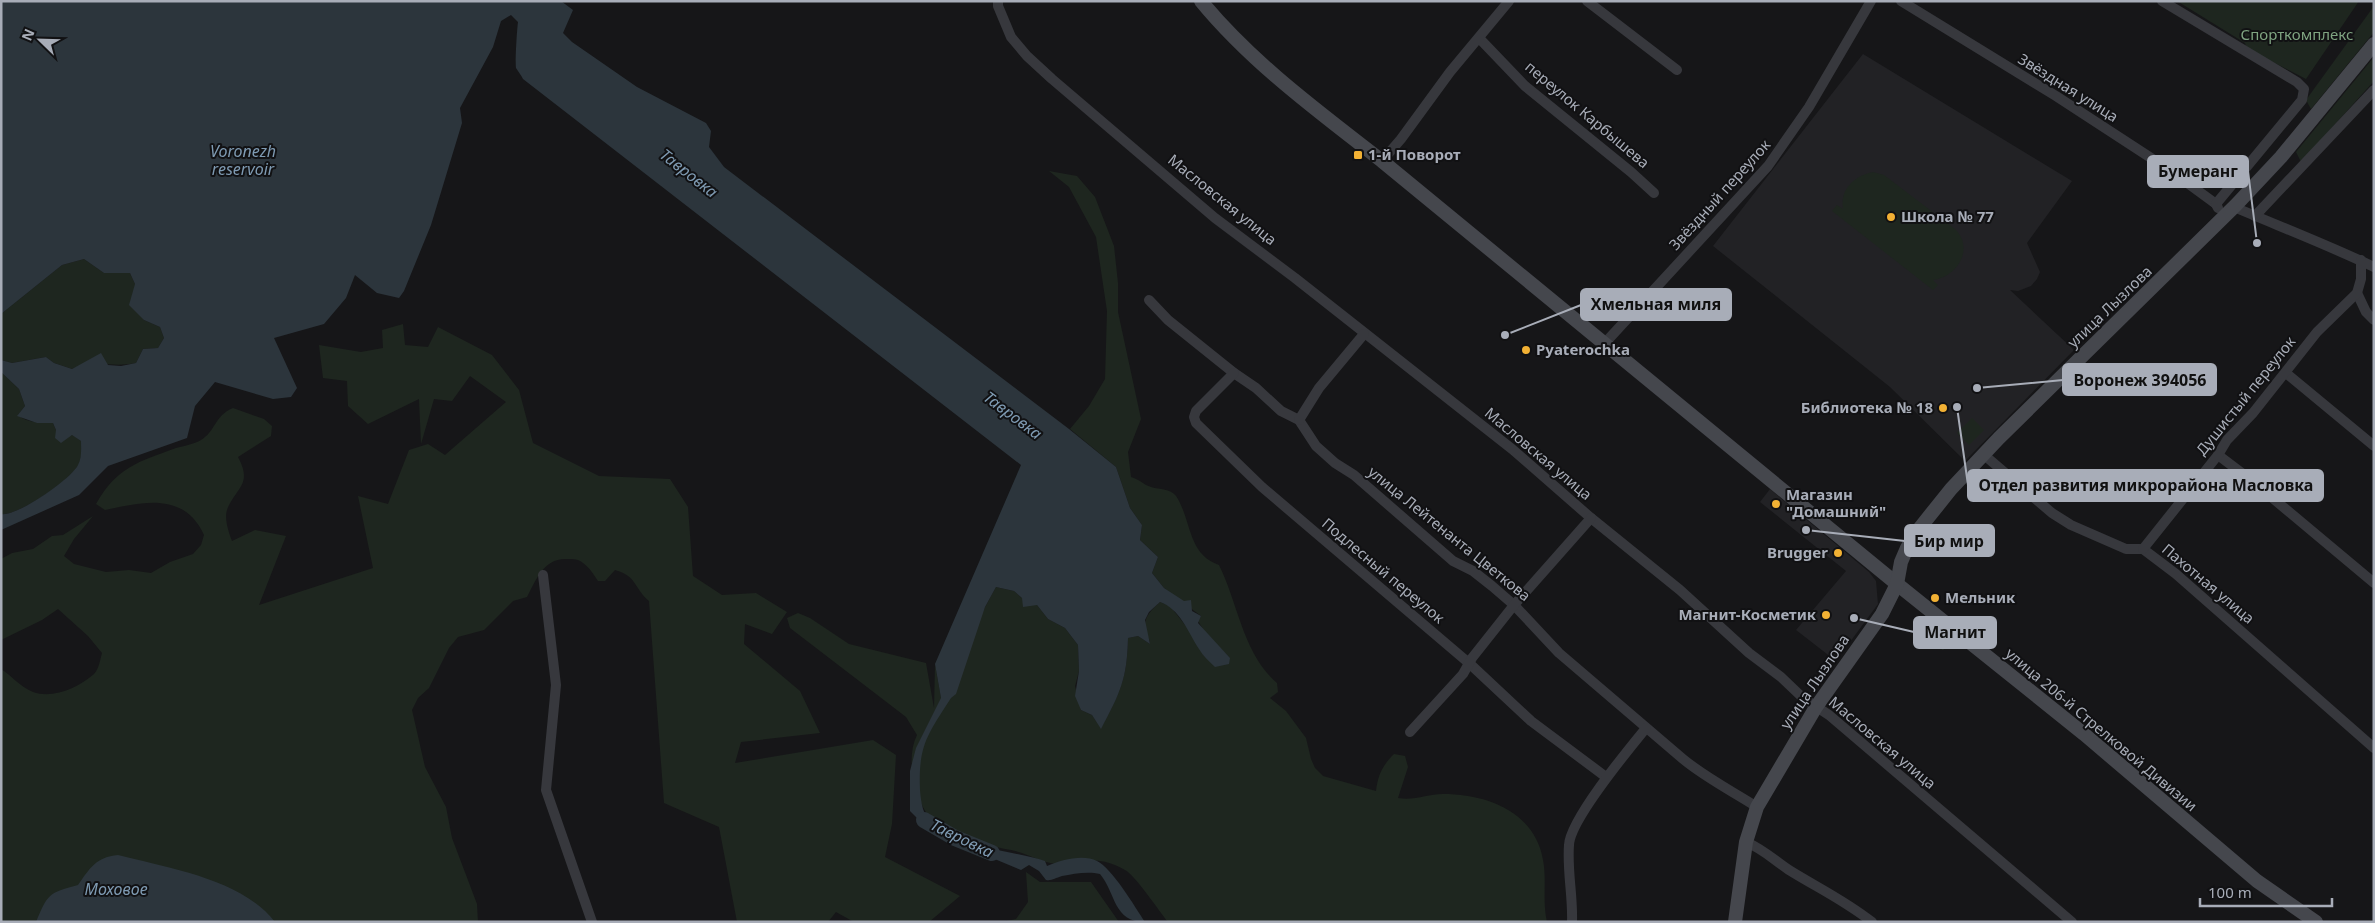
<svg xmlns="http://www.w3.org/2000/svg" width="2375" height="923" font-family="'Noto Sans',sans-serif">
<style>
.built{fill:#222225}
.green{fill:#1e261f}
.water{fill:#2c353c}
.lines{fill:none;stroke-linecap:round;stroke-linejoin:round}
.river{stroke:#2c353c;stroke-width:16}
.street{stroke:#37383d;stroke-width:10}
.secondary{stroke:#45474d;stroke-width:14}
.poi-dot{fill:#f2b134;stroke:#111113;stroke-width:2}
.labels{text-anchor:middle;stroke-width:4;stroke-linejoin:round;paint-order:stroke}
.park-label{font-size:15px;fill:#7fa381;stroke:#111113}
.street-label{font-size:15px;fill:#a8adb8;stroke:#111113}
.poi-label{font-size:15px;font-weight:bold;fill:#a8adb8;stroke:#111113;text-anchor:start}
.water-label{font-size:16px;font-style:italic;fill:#7f9bb3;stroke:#111113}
.leader{fill:none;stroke:#a8adb8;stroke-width:2}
.callout-dot{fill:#a8adb8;stroke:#111113;stroke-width:2}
.callout{fill:#a8adb8;stroke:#a8adb8;stroke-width:2}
.callout-label{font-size:16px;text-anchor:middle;font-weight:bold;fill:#111}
</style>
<rect width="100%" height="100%" fill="#161618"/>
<g class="built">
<polygon points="1863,54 2072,181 2027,243 2040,272 2037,279 2031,286 2018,291 2010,290 2074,350 1965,461 1890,387 1713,246"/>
<polygon points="1770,489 1869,572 1876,581 1878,604 1836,661 1796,630 1846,571 1760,502"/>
</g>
<g class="green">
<polygon points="2177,1 2359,1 2306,79 2247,49 2245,43"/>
<polygon points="2374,6 2374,32 2311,109 2306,100"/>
<polygon points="2374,57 2374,81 2301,162 2296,152"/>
<path d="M1049,171l28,5 18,21 19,49 4,37v29l23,107 -13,33 3,25c8,2 13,8 20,10 9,3 19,1 25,9 16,24 11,58 43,69 19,38 24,89 58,118l1,9 -8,6 16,13 20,27 5,21 4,9 8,8 53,15c2,-16 6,-25 18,-37l11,2 3,11 -10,31c16,3 30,-4 45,-4 44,0 92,18 100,66 4,20 -1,40 4,62h-379c-9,-11 -33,-47 -43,-52 -30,-17 -39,-5 -67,-6 -16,-1 -31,-11 -47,-14 -44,-9 -80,-11 -95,-60 -5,-18 -7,-39 1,-55l-11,-18 -116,-89 -3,-10 11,-5 12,5 39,26 77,19 8,45 1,-44 7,39 43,-96 11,-20 18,4 8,7 15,7 11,14 17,9 13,17 1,26 -4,15 6,24 11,5 9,13c19,-35 26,-49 27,-90l10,-2 12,8c0,-5 -2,-6 -4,-11 -4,-14 4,-22 14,-31l10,4 15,19 45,33 -22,-21 -10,-16 3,-5 -37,-28 -12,-15 6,-16 -18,-17 2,-15 -12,-17 -14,-41 -46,-38 19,-23 16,-27 2,-68 -11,-74 -27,-50z"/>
<path d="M1873,172l11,3 71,54c20,20 2,48 -22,51l5,5 -5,5 -101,-79 5,-6 6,4c-3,-20 11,-33 30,-37z"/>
<path d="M84,259l20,14h26l5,11 9,36 16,7 4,11 -6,10 -15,1 -7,14c-24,5 -42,-4 -64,6l-18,-6 -8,-6 -34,6 -11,-3v-46l61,-49z"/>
<path d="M403,324l2,21 23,2 10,-20 54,28 27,35 14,53 66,33 71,3 18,28 5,69 29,19 34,-2 31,19 -15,22 -27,-10 -1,20 56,47 20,42 -79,9 -6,21 138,-23 23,15 -4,69 -7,33 75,39 -31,26h-75l-18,-10 -8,10h-91l-18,-95 -55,-24 -15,-202c-16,-14 -12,-25 -34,-31l-10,11h-7c-4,-6 -9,-14 -15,-18 -4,-4 -10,-4 -15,-4 -24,-2 -32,21 -41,38l-14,4 -29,29 -26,7 -9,11 -20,40 -11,10 -6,12 13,57 21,40 6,31 25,66 1,18h-477v-253c11,7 19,18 32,23 20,7 45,-4 61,-18 5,-5 6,-14 8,-21l-14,-17 -30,-27 -16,11 -41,20v-81l11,-6 21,-4 19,-13 11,-1 30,-19 -19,23 -10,17 10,8 32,8 23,-2 22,3 19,-11 23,-8 8,-9 3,-10c-20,-44 -62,-33 -99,-25l-9,-6c21,-37 42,-42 80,-56 8,-2 18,-4 25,-8 15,-9 13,-24 32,-32l31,11 8,7 -1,10 -33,21c15,28 -2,30 -11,53 -3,9 2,23 5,31l23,-11 31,6 -27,69 114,-37 -15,-72 30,8 21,-54 19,-6 17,11 61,-53 -36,-26 -18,25 -18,-2 -13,45 -2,-45 -51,25 -20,-18 -1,-25 -24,-3 -4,-33 42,7 22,-4 -1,-18z"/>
<path d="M1,372l18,17 6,17 -7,9c10,8 22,8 35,8l3,7v8l17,-3 8,6c0,7 1,17 -2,23 -7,15 -62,53 -78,50z"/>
<polygon points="1972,418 1984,430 1969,445 1957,433"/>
<path d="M1918,619l32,25 -7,6c-13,-6 -18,-19 -29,-28z"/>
<polygon points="1026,872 1040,882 1091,882 1119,922 1002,922 1016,919 1028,902"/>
</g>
<g class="water">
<path d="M1,1h560l12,9 -10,23 9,9 65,45 69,36 5,8 -2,16 15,20 345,262 47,38 14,41 12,17 -2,15 18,17 -6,16 12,15 20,13 7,-1 1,11 9,5 -3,7 32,35 -1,6 -14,3c-6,-6 -12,-11 -16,-18 -11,-17 -19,-40 -39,-47l-11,10 -4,8 5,24 -12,-8 -10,2c-1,42 -8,55 -27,91l-9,-14 -11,-5 -6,-14 4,-25 -1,-26 -13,-17 -17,-9 -11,-14 -14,2 -1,-9 -8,-7 -18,-4 -11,20 -29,87 -5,4c-23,36 -33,47 -31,92 1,13 3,25 12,35 21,22 85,26 113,36l2,5c14,-6 36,-12 50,-5 15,7 38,46 48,61 -32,0 -29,-29 -45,-48 -12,-3 -27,0 -38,2 -7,2 -10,5 -16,4l-7,-9 -10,-6 -8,5 -79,-33 -15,-9 -17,-17v-40l6,-23 25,-50 -6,-34 86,-199 -498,-386c-2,-4 -5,-8 -7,-11 -1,-6 1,-39 2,-46l-7,-7 -10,6 -8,26 -33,61 2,15 -31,102 -27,66 -5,7 -22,-5 -22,-18 -9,23 -22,26 -50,14 23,50 -6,9 -18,2 -58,-17 -20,24 -8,32 -79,28 -29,29 -78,35v-16c16,3 70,-35 77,-49 4,-7 3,-17 3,-24l-9,-6 -11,8 -6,-5 1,-8 -3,-7h-16l-20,-7 8,-10 -6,-17 -18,-17v-12l11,3 34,-6 8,6 18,6 29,-16 7,12 13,1 15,-3 7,-14 15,-1 6,-10 -4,-11 -16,-7 -15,-15 6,-21 -5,-11h-26l-20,-14 -22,6 -61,49z"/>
<path d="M118,855c50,13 124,24 157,67h-239c12,-28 12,-29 42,-37 12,-17 18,-28 40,-30z"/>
</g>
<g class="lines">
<polyline class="river" points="924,820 955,838 992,853"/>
<g class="street">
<polyline points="998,1 998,6 1011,37 1027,56 1052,79 1215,218 1295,278 1512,449 1591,518 1680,590 1749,653 1781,677 1803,698 1829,715 2072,922"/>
<polyline points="1587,1 1677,70"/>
<polyline points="1901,1 2056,96 2171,171 2216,204"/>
<polyline points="2162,1 2297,82 2304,89 2302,100 2216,204 2218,208"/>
<polyline points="1479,38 1525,86 1631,172 1654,193"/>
<polyline points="1382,161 1401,139 1450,72 1509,1"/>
<path d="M2234,207c47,20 94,38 140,60"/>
<polyline points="2255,216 2374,90"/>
<polyline points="2357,293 2366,312 2374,320"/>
<path d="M1149,300l19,20 66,53 22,15 25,23 18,9 17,26 19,17 19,12 99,86 20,10 19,15 22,19 45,48 124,106c23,19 49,32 74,48"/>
<polyline points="1604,344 1768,166 1809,107 1871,1"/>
<polyline points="1234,373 1196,411 1194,417 1196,423 1262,487 1470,664 1531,721 1606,777"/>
<polyline points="2286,373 2374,446"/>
<polyline points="1299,420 1319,388 1364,334"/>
<polyline points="1983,454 2052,513 2071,525 2126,549 2143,549 2176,574 2374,748"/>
<polyline points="2218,455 2251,480 2374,583"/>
<polyline points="2143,549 2218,455 2227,440 2253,413 2317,332 2357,293 2361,279 2361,260"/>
<polyline points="543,575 556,685 546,790 592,922"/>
<polyline points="1410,732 1463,674 1472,658 1514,605 1591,518"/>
<path d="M1746,842c17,7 28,18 43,28 29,18 55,30 83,52"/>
<path d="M1572,922c1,-26 -5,-51 -3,-77 1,-25 59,-95 77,-117"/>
</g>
<g class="secondary">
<path d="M1201,1c51,62 118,111 181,160l515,423 187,150 173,147 59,41"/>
<polyline points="1735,922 1746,842 1757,807 1816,707 1882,614 1897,584 1901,562 1907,548 1919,529 1951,489 1999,438 2236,205 2281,157 2374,44"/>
</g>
</g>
<g class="poi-dot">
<rect x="1353" y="150" width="10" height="10" rx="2.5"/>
<circle cx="1891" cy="217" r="5"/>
<circle cx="1526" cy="350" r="5"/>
<circle cx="1943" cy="408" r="5"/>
<circle cx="1776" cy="504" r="5"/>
<circle cx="1838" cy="553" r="5"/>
<circle cx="1935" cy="598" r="5"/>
<circle cx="1826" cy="615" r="5"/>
</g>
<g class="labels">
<g class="park-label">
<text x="2297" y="40">Спорткомплекс</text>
</g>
<g class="street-label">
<text transform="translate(2068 88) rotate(32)" y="5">Звёздная улица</text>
<text transform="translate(1587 115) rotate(40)" y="5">переулок Карбышева</text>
<text transform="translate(1720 195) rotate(-48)" y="5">Звёздный переулок</text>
<text transform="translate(1222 200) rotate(39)" y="5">Масловская улица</text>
<text transform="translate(2110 307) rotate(-44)" y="5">улица Лызлова</text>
<text transform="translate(2246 396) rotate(-51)" y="5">Душистый переулок</text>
<text transform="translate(1538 454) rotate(40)" y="5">Масловская улица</text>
<text transform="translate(1449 534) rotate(39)" y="5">улица Лейтенанта Цветкова</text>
<text transform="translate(1383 571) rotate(40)" y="5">Подлесный переулок</text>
<text transform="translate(2208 584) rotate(40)" y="5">Пахотная улица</text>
<text transform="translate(1815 682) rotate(-56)" y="5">улица Лызлова</text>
<text transform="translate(2101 730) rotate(40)" y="5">улица 206-й Стрелковой Дивизии</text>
<text transform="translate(1882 743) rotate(40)" y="5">Масловская улица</text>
</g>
<g class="poi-label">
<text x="1368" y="160">1-й Поворот</text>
<text x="1901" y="222">Школа № 77</text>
<text x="1536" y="355">Pyaterochka</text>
<text x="1933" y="413" text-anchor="end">Библиотека № 18</text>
<text x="1786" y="500">Магазин<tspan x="1786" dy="17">"Домашний"</tspan></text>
<text x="1828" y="558" text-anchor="end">Brugger</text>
<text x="1945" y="603">Мельник</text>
<text x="1816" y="620" text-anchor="end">Магнит-Косметик</text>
</g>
<g class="water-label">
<text x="243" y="157">Voronezh<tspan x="243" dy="18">reservoir</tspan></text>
<text transform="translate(689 173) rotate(38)" y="6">Тавровка</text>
<text transform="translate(1013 415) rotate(37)" y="6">Тавровка</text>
<text transform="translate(962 838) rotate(26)" y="6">Тавровка</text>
<text x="116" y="895">Моховое</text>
</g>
</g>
<path class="leader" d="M2257 243L2248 171M1505 335L1581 305M1977 388L2063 380M1957 407L1968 485M1806 530L1905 541M1854 618L1914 632"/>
<g class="callout-dot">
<circle cx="2257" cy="243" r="5"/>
<circle cx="1505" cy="335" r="5"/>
<circle cx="1977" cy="388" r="5"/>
<circle cx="1957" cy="407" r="5"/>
<circle cx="1806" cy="530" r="5"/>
<circle cx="1854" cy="618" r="5"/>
</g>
<g class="callout">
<rect x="2148" y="156" width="100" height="31" rx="5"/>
<rect x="1581" y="289" width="150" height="31" rx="5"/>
<rect x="2063" y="364" width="153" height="31" rx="5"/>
<rect x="1968" y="470" width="355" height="31" rx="5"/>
<rect x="1905" y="525" width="89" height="31" rx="5"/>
<rect x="1914" y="617" width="82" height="31" rx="5"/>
</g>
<g class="callout-label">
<text x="2198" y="177">Бумеранг</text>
<text x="1656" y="310">Хмельная миля</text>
<text x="2140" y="386">Воронеж 394056</text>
<text x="2146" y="491">Отдел развития микрорайона Масловка</text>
<text x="1949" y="547">Бир мир</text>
<text x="1955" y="638">Магнит</text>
</g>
<rect width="2375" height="923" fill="none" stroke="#a8adb8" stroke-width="5"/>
<g transform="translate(40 40) rotate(293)" stroke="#111113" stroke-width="4" paint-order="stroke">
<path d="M0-4L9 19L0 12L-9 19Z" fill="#a8adb8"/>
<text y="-8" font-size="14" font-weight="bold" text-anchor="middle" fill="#a8adb8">N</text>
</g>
<path d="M2200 898v8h132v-8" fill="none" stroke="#a8adb8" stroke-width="2.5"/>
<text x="2208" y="898" font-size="15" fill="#a8adb8" stroke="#111113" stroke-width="4" paint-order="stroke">100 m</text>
</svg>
